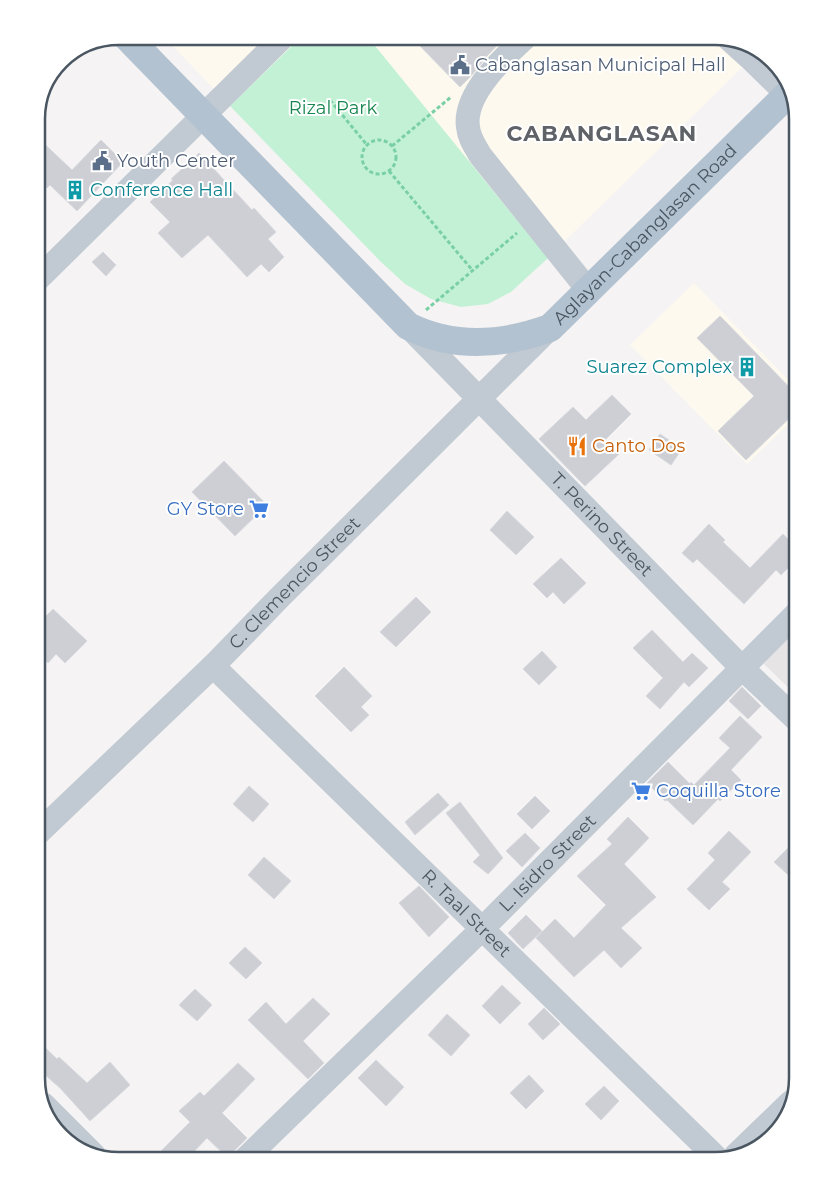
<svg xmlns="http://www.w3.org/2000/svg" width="834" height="1197" font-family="Montserrat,sans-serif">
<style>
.commercial{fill:#fdf9ef}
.education{fill:#e6e4e5}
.green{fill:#c3f1d5}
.building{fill:#cdcfd5;stroke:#d7d9de}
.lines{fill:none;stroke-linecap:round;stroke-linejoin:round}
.path{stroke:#7ad0a6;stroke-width:3;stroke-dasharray:4 2.5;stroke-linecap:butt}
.minor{stroke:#c1cad2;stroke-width:24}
.major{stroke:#b3c2d1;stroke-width:28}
.labels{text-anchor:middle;stroke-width:4;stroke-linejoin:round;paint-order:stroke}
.service-label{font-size:18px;fill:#4e5e75;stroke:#fff;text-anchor:start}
.park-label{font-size:18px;fill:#17864f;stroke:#fff}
.culture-label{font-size:18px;fill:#0d838f;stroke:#fff;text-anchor:start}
.street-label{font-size:18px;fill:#4a5661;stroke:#fff}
.food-label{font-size:18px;fill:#c56008;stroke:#fff;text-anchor:start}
.shop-label{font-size:18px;fill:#366cbe;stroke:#fff;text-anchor:end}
.district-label{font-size:22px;font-weight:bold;letter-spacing:1px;fill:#5f6368;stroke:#fff}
.rim{fill:none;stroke:#4a5661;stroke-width:2.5}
</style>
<rect width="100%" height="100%" fill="#f5f3f3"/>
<g class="commercial">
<polygon points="163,36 720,36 760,50 570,236 511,292 488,304 461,307 431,299 405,284 380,261"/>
<polygon points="694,283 798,390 798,415 747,464 630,345"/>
</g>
<polygon class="education" points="798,627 798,697 762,662"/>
<polygon class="green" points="302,36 367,36 548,258 511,292 488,304 461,307 431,299 405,284 380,261 230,106"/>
<g class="building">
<polygon points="425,36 506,36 487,56 472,75 460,87 418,44"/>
<polygon points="36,136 72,170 101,140 123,162 77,211 50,185 47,188 36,177"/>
<polygon points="199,153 252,210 254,208 276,232 268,239 284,257 269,272 261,264 247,277 208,235 182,258 158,233 170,222 150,202 173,180 171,179"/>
<polygon points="103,252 116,265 106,276 92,262"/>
<polygon points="720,316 798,396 798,410 746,460 718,431 754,396 697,338"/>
<polygon points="612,395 631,414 605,440 619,454 585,486 539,439 573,407 586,420"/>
<polygon points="660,434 682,449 671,465 649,450"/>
<polygon points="224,461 267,505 235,536 192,492"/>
<polygon points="507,511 534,537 516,555 490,530"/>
<polygon points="709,524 725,540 723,542 750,568 783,534 798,550 798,558 781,575 776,570 744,604 697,559 693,563 682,553"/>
<polygon points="561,558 586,583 564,604 553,592 547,598 533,584"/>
<polygon points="416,597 431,612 396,647 380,632"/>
<polygon points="53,609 87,641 65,663 56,654 48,663 36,651 36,626"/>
<polygon points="652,630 683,662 692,653 708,668 689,687 684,682 660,709 646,696 663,678 633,648"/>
<polygon points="542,651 557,667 539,685 523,669"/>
<polygon points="344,667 372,696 361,707 369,715 351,732 315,696"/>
<polygon points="742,687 761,706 748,719 729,701"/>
<polygon points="740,716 762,737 731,770 741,780 720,801 718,799 693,825 667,800 665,801 647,783 668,762 690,784 691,782 694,785 730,748 719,738"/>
<polygon points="249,786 269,804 253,822 233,804"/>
<polygon points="438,793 449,805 415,835 405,822"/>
<polygon points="535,796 550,811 532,829 517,814"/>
<polygon points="460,802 503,858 488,874 473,862 480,855 446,813"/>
<polygon points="628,817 649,838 624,864 656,897 621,928 642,948 621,968 604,950 574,977 536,938 555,919 574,938 606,905 577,876 612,844 607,839"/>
<polygon points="729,831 751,852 722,882 730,889 709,910 687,889 715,860 708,853"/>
<polygon points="525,833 540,848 522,867 506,851"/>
<polygon points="798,838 798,884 774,862"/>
<polygon points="264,857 291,881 274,899 248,875"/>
<polygon points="419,886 449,917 429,937 399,903"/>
<polygon points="526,915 542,931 523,949 508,933"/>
<polygon points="245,947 262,963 246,979 229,963"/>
<polygon points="502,985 521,1003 500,1024 482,1006"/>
<polygon points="195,989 212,1005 197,1021 179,1005"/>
<polygon points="313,998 330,1014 303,1041 324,1063 308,1079 248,1020 266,1002 286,1024"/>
<polygon points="544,1008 560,1024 543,1040 528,1024"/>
<polygon points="447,1014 470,1035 451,1056 428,1035"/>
<polygon points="36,1039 57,1059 59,1057 87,1083 110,1062 130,1085 90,1121 60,1088 36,1067"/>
<polygon points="376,1060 404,1087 386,1106 358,1078"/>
<polygon points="238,1063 255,1079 222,1113 247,1138 233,1152 230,1157 230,1160 207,1138 185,1161 167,1161 159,1153 190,1122 179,1111 200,1092 204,1096"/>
<polygon points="529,1075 544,1091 526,1109 510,1093"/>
<polygon points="604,1086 619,1101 601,1120 585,1104"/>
</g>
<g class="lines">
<g class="path">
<polyline points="330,100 367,145"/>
<circle cx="379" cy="157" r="17"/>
<polyline points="392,146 451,97"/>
<polyline points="389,171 473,271"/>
<polyline points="426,310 517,233"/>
</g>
<g class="minor">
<path d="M527,36c-23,21 -64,58 -59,91 1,11 7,19 12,28l109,136"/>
<polyline points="729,39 750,58 788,95"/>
<polyline points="36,281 284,36"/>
<path id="s1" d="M409,327l333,341 56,53"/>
<path id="s2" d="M213,666l506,494"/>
<path id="s3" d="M36,835l177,-169 66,-68 271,-270"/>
<polyline points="43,1104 94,1155"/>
<polyline points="736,1155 791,1102"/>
<path id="s4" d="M243,1161l239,-232 316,-317"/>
</g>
<path class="major" id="s5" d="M126,36l282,290c46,23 95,19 142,2l240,-236"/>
</g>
<defs>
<symbol id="civic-bare" viewBox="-9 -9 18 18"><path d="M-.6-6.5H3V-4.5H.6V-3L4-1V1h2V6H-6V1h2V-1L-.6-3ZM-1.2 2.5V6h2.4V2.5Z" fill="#5c6f8a" stroke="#fff" stroke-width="2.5" paint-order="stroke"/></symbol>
<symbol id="building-bare" viewBox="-9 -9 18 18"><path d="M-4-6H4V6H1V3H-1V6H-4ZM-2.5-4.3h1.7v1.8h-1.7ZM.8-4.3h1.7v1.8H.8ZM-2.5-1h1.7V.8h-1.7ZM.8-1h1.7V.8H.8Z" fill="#0f9aa8" stroke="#fff" stroke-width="2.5" paint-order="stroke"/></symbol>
<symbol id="restaurant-bare" viewBox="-9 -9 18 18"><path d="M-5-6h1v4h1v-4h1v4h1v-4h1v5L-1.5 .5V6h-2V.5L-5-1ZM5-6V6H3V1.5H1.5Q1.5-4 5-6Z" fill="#e8710a" stroke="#fff" stroke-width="2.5" paint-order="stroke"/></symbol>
<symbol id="supermarket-bare" viewBox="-9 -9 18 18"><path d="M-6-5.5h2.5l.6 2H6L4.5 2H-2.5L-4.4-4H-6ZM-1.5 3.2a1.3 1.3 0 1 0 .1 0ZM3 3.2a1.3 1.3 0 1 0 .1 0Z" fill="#3f7fe0" stroke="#fff" stroke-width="2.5" paint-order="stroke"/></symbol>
</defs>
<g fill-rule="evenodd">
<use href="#civic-bare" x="446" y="51" width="28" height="28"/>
<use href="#civic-bare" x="88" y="147" width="28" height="28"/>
<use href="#building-bare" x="61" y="176" width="28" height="28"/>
<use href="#building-bare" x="733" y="353" width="28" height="28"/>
<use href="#restaurant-bare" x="563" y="432" width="28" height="28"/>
<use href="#supermarket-bare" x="245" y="495" width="28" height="28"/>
<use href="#supermarket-bare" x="627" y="777" width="28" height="28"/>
</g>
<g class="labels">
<g class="service-label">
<text x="475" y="71">Cabanglasan Municipal Hall</text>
<text x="117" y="167">Youth Center</text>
</g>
<g class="park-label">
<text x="333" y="114">Rizal Park</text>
</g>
<g class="culture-label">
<text x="90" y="196">Conference Hall</text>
<text x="732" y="373" text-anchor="end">Suarez Complex</text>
</g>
<g class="street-label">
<text dy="6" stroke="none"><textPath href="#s5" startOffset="684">Aglayan-Cabanglasan Road</textPath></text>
<text dy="6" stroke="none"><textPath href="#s1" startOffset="276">T. Perino Street</textPath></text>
<text dy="6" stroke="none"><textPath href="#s3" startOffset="361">C. Clemencio Street</textPath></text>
<text dy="6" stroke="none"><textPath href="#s4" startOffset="426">L. Isidro Street</textPath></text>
<text dy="6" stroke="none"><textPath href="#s2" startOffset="354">R. Taal Street</textPath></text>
</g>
<g class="food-label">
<text x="592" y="452">Canto Dos</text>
</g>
<g class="shop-label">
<text x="244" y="515">GY Store</text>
<text x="656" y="797" text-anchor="start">Coquilla Store</text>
</g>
<g class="district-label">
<text x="602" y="141">CABANGLASAN</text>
</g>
</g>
<path d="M0 0H834V1197H0ZM119 45H715A74 74 0 0 1 789 119V1078A74 74 0 0 1 715 1152H119A74 74 0 0 1 45 1078V119A74 74 0 0 1 119 45Z" fill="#fff" fill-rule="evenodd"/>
<path class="rim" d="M119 45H715A74 74 0 0 1 789 119V1078A74 74 0 0 1 715 1152H119A74 74 0 0 1 45 1078V119A74 74 0 0 1 119 45Z"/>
</svg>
